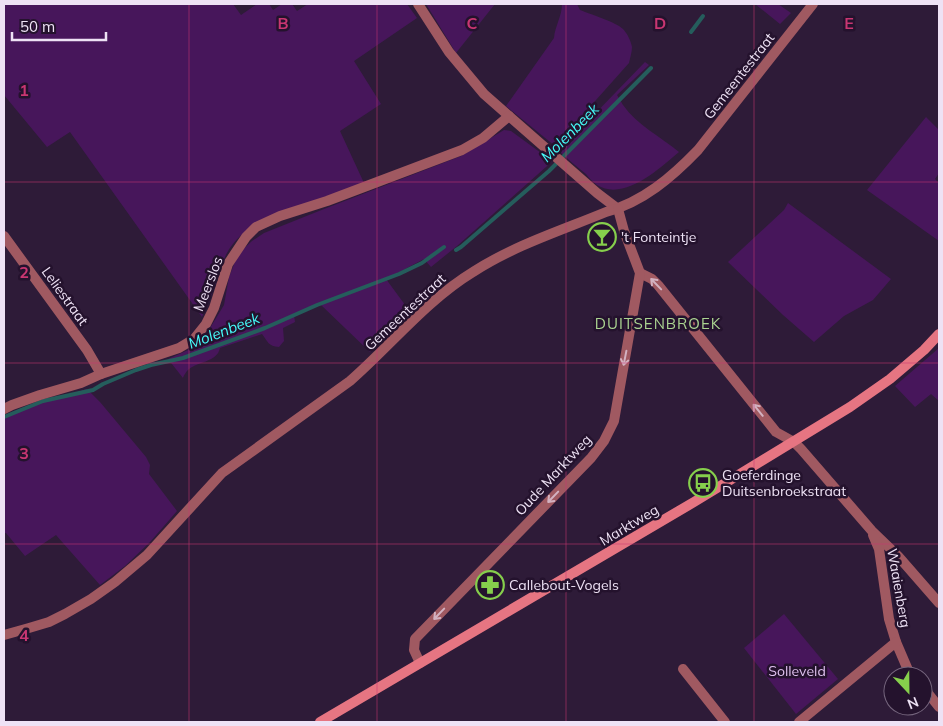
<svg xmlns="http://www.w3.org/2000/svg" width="943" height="726" font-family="Mulish,sans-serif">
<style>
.green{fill:#47165b}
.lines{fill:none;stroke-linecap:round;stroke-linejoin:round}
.stream{stroke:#255d5c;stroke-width:4}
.street{stroke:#a05961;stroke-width:10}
.secondary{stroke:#e67582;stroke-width:10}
.oneway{stroke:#d3b2c1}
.grid{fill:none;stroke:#c93672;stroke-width:1;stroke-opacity:0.55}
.labels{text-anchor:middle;stroke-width:5;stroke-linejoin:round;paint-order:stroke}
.street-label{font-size:14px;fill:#eee2f5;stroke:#24122d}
.poi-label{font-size:14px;fill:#eee2f5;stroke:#24122d;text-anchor:start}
.park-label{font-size:14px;fill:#dfc1ef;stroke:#24122d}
.water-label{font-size:15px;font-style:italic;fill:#46fcfa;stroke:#24122d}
.neighbourhood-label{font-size:15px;letter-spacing:1px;fill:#abd491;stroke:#24122d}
.grid-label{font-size:16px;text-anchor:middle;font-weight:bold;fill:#c93672;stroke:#24122d;stroke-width:5;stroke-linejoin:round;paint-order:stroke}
</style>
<rect width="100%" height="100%" fill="#2e1b38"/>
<g class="green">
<path d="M4,4h229l8,11 16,-11h12l4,6 9,-6h10l5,7 11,-7h99l10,14 -63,43 27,43 -41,27 24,52 -116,47c-23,16 -26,34 -34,58 -4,10 -8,20 -12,29l-132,-185 -23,15 -43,-52z"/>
<polygon points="426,4 495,4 456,53"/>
<path d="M562,4h15l3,6c10,4 36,12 43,19 4,4 8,12 9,18 0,5 -2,11 -3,16l-74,83 -49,-40 48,-68c1,-12 8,-22 8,-34z"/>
<polygon points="755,4 778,4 791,13 780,24"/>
<path d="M645,62l4,3 -32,30c2,3 4,7 6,10 14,20 38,32 56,47 -19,16 -55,50 -82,33 -4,-3 -8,-7 -11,-11 -9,-7 -18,-15 -27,-23z"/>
<polygon points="926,117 939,130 939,173 935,179 939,183 939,241 867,190"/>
<path d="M504,130l7,1 41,30 -6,6 -89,79 -26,21 -7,-8 -38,20 25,34 -41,39 -49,-47 -27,10 1,7 -12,6 1,13 -5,6c-11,-1 -11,-5 -17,-13l-42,14c-3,15 -24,13 -33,23 -1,1 -4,6 -4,7l-15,-19 27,-12 12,-14 17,-28 5,-28 9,-23 14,-13 12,-8 60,-24 137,-53z"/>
<polygon points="788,203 891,279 873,300 844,316 814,342 783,315 728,262 784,210"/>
<polygon points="939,348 939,401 931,394 915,407 895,386"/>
<polygon points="87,389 100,402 146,457 150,465 149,474 177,511 150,542 125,566 100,585 56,535 25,556 6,533 4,533 4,416 20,409"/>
<polygon points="784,614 838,679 796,714 744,648"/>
</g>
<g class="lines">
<g class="stream">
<polyline points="691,32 703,16"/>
<polyline points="456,250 461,247 549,171 651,68"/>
<polyline points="4,417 43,401 93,390 103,384 136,370 151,365 183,358 265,328 317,305 399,274 422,263 444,247"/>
</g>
<g class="street">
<polyline points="418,4 449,52 484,94 597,193 618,209"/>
<polyline points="4,236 87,350 101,374"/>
<polyline points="640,273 652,279 658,285 776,432 794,442 801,449 872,531 898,556 939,603"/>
<polyline points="4,409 12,405 40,395 81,383 101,374 179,348 194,339 206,324 214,308 228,264 246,237 256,227 280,216 327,201 462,150 483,138 509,116"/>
<polyline points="873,535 879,549 889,619 896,642 908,670 913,676"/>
<path d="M4,635l25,-7 20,-6 16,-8 26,-15 24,-17 32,-27 75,-82 128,-92c41,-36 77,-81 123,-109 42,-27 87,-41 133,-60 37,-10 66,-35 92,-62l115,-146"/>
<polyline points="420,663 414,650 415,639 591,458 604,441 614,421 640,273 624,231 618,209"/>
<polyline points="683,669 725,722"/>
<polyline points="923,687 939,707"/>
<polyline points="799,722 896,642"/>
</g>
<polyline class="secondary" points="320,722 694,502 850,407 890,379 924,350 939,334"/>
</g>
<defs><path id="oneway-shaft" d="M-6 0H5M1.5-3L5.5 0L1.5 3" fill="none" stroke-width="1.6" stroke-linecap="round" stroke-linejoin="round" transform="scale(1.25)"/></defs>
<g class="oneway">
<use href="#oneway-shaft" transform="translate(656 284) rotate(-134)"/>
<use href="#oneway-shaft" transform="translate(625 358) rotate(101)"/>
<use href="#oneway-shaft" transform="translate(758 410) rotate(-129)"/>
<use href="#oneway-shaft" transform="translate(553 497) rotate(134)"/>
<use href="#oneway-shaft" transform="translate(439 614) rotate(134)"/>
</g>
<path class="grid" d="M189,4v718M377,4v718M566,4v718M754,4v718M4,182h935M4,363h935M4,544h935"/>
<defs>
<symbol id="bar-ring" viewBox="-11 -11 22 22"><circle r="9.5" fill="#24122d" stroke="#86cf4c" stroke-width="1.5"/><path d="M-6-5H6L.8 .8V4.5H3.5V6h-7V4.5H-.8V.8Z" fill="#86cf4c"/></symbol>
<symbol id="bus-ring" viewBox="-11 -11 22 22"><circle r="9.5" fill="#24122d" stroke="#86cf4c" stroke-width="1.5"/><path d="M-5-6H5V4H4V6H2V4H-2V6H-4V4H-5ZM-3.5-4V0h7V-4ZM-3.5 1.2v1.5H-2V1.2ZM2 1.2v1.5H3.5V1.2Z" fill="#86cf4c"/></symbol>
<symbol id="pharmacy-ring" viewBox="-11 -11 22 22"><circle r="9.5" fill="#24122d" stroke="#86cf4c" stroke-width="1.5"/><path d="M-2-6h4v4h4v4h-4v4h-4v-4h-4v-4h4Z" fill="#86cf4c"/></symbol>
</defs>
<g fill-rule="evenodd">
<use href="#bar-ring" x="586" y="221" width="32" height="32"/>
<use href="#bus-ring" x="687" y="467" width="32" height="32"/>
<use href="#pharmacy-ring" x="474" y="569" width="32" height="32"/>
</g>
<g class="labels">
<g class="street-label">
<text transform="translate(739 76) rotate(-52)" y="5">Gemeentestraat</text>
<text transform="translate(208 284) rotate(-69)" y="5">Meerslos</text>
<text transform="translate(65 296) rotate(54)" y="5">Leliestraat</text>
<text transform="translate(405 312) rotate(-43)" y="5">Gemeentestraat</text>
<text transform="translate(553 475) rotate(-47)" y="5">Oude Marktweg</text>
<text transform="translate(629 525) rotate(-31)" y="5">Marktweg</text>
<text transform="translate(899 588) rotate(80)" y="5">Waaienberg</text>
</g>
<g class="poi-label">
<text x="621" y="242">'t Fonteintje</text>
<text x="722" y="480">Goeferdinge<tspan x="722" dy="16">Duitsenbroekstraat</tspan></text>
<text x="509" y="590">Callebout-Vogels</text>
</g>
<g class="park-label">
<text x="797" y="676">Solleveld</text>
</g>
<g class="water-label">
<text transform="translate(570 133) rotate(-45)" y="5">Molenbeek</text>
<text transform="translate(224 331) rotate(-21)" y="5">Molenbeek</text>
</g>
<g class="neighbourhood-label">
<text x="658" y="329">DUITSENBROEK</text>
</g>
</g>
<g class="grid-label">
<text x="283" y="29">B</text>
<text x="472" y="29">C</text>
<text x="660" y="29">D</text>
<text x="849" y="29">E</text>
<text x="24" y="96">1</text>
<text x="24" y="278">2</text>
<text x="24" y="459">3</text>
<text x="24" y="641">4</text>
</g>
<rect width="943" height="726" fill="none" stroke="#eee2f5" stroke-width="10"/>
<g transform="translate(908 691) rotate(158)"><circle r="24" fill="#24122d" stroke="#75657d"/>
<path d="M0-4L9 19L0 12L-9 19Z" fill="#86cf4c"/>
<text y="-8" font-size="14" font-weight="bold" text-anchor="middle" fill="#eee2f5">N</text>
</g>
<path d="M12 32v8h94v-8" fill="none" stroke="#eee2f5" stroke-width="2.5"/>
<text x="20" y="32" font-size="15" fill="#eee2f5" stroke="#24122d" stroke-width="4" paint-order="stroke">50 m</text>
</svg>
